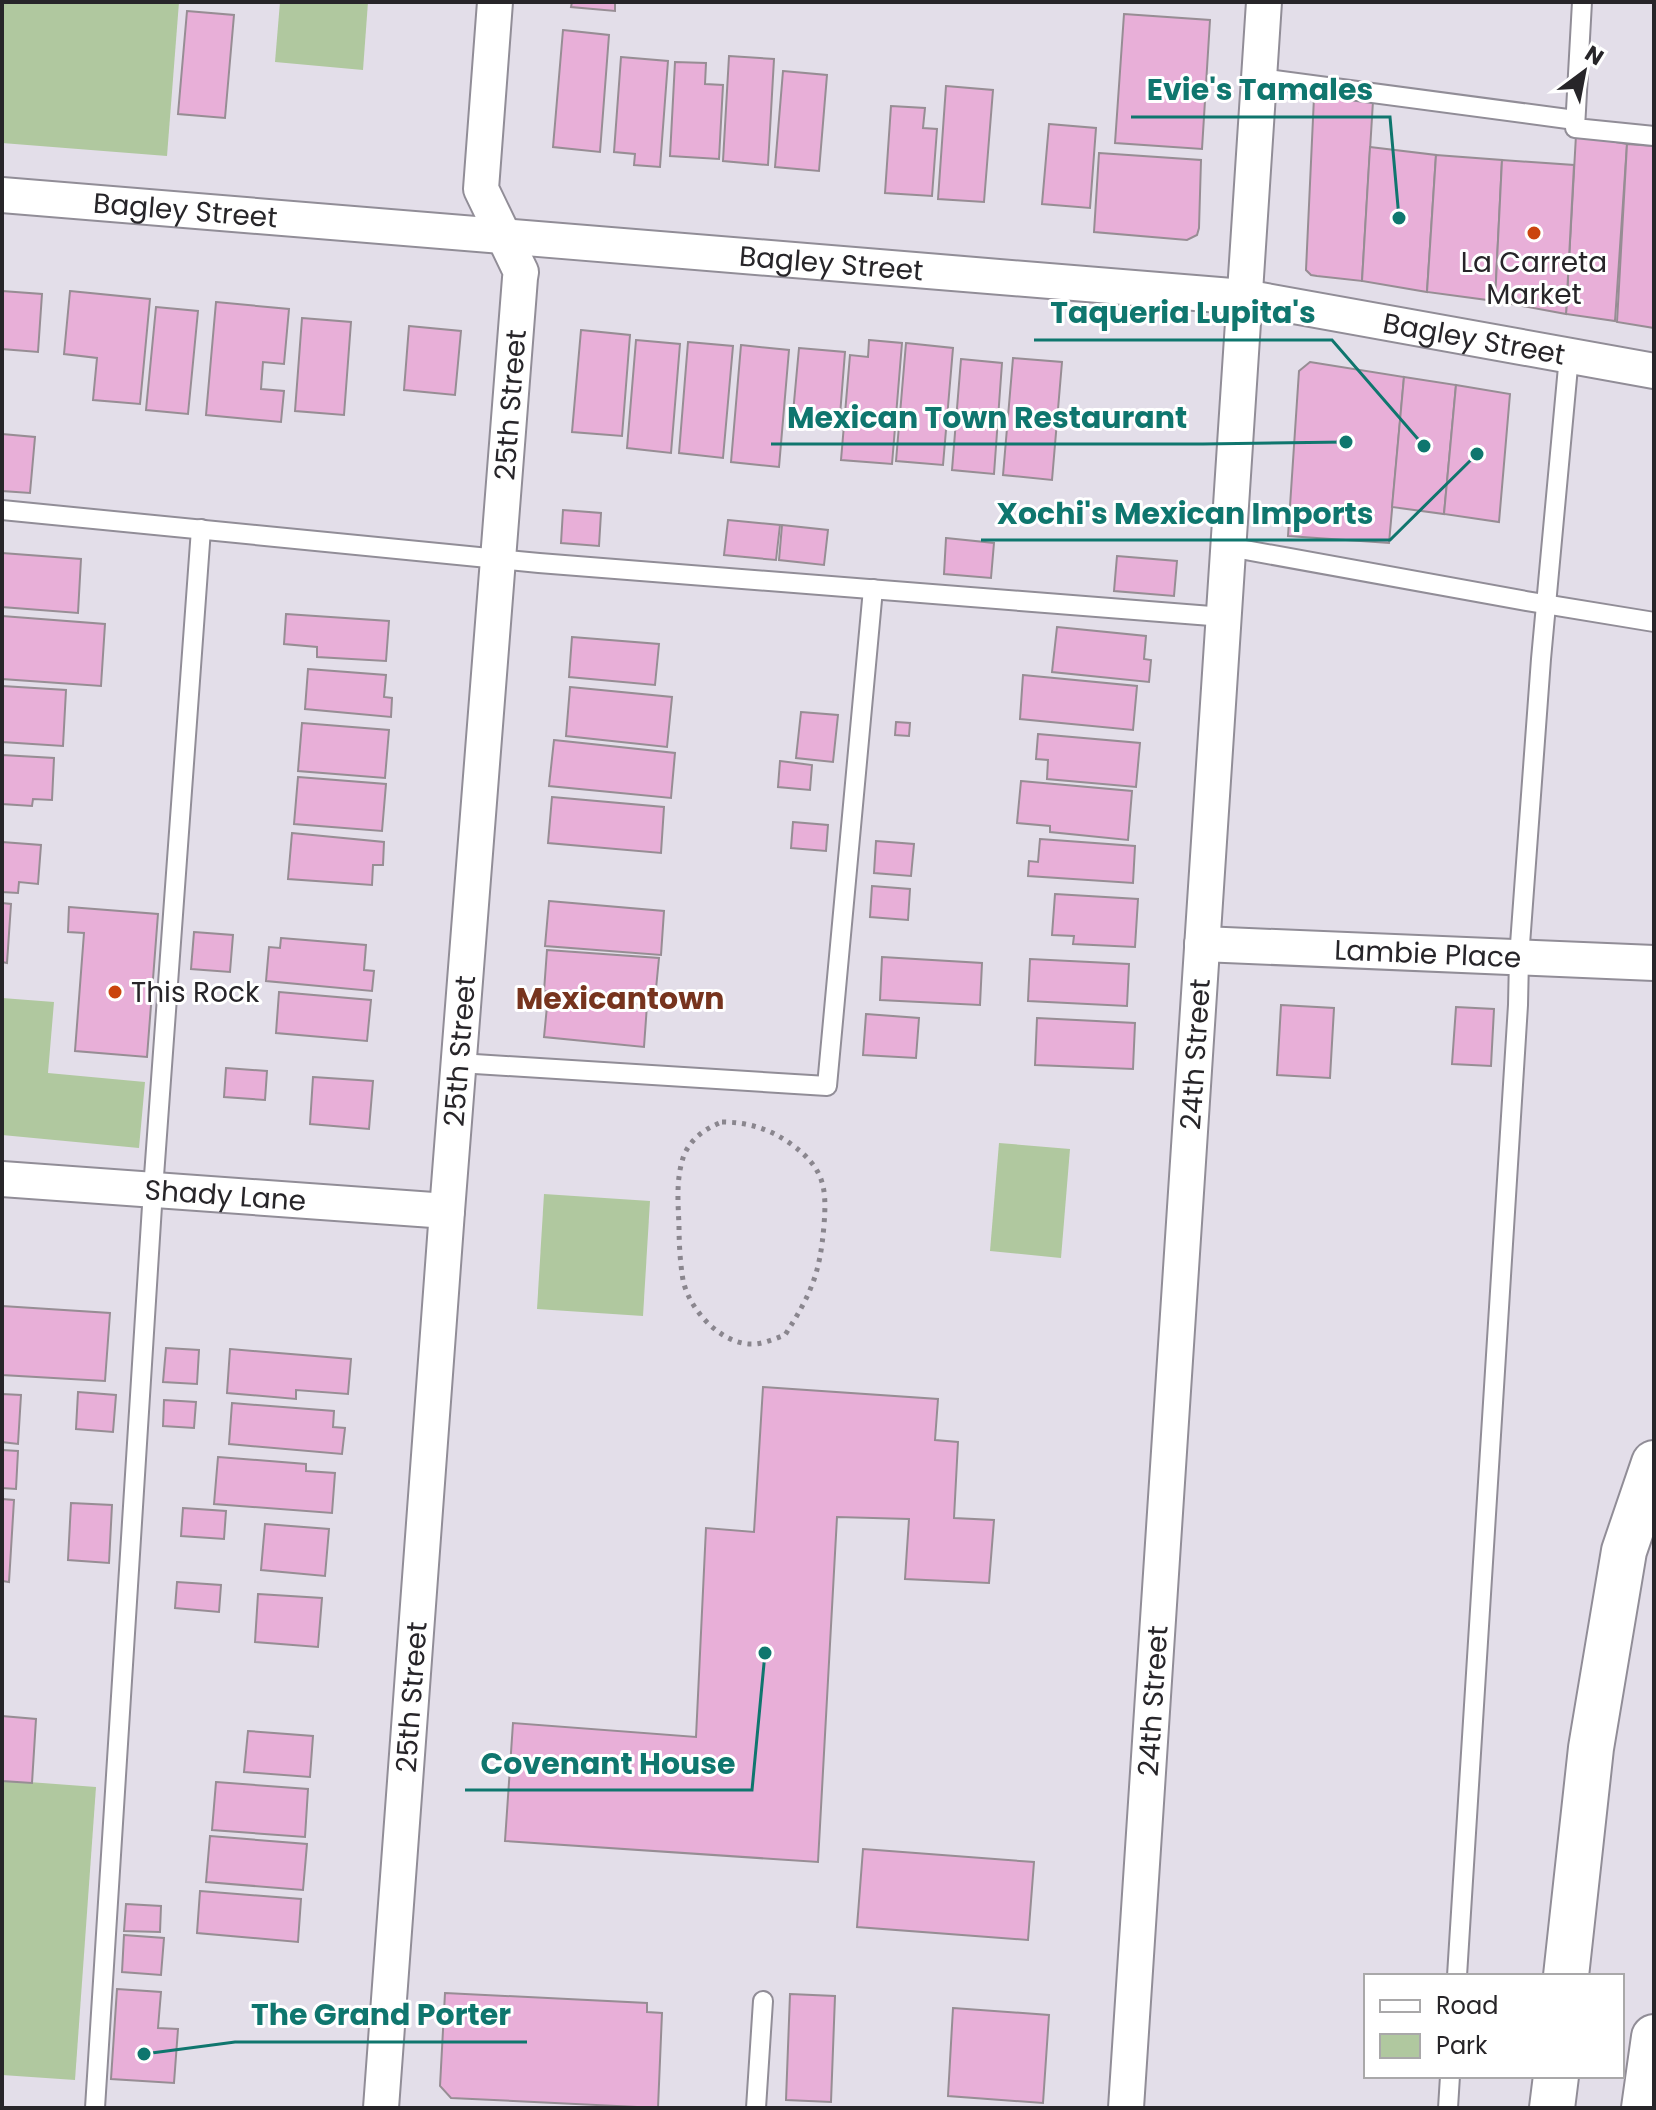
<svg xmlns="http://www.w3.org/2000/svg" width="1656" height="2110" font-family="Poppins,sans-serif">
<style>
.green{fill:#b0c89f}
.building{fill:#e8afd8;stroke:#978d94;stroke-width:2}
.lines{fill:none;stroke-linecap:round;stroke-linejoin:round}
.service-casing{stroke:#918d97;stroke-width:22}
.minor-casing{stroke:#918d97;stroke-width:38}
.tertiary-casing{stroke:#918d97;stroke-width:48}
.motorway-casing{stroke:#918d97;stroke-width:48}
.path{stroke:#8a868e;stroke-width:5;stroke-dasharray:4 6;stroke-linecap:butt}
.service{stroke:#fff;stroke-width:18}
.minor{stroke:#fff;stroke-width:34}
.tertiary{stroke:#fff;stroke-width:44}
.motorway{stroke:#fff;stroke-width:44}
.poi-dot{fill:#ca440d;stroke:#fff;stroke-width:3}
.labels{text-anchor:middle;stroke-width:6;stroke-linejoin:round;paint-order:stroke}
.street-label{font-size:28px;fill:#272529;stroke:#fff}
.poi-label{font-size:28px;fill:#272529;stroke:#fff}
.neighbourhood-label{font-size:30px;font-weight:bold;fill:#77341e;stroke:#fff}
.leader{fill:none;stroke:#0f766e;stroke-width:3}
.callout-dot{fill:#0f766e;stroke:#fff;stroke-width:3}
.callout-label{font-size:30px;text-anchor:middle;font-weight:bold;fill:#0f766e;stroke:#fff;stroke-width:6;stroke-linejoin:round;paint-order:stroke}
</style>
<rect width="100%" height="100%" fill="#e3dee9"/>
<g class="green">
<polygon points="2,2 179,2 167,156 2,143"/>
<polygon points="280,2 368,2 363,70 275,62"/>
<polygon points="2,998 54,1002 48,1073 145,1082 139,1148 2,1135"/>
<polygon points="999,1143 1070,1149 1061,1258 990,1251"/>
<polygon points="544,1194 650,1201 643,1316 537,1309"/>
<polygon points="2,1780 96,1787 75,2080 2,2075"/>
</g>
<g class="building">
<polygon points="572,2 615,2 615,11 571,7"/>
<polygon points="187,11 234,15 225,118 178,114"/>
<polygon points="1124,14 1210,20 1202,149 1115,143"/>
<polygon points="563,30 609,35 600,152 553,147"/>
<polygon points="729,56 774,59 768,165 723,161"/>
<polygon points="621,57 668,61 660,167 634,165 635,154 614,152"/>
<polygon points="675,62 706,63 705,84 723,85 719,159 670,156"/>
<polygon points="783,71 827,75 819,171 775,167"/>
<polygon points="946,86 993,90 984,202 938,199"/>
<polygon points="1314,97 1373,101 1362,281 1317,276 1311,275 1306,270"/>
<polygon points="891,106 925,108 923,128 937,129 932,196 885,193"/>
<polygon points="1049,124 1096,128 1090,208 1042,204"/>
<polygon points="1576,135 1627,144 1615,321 1566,314"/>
<polygon points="1627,144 1654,146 1654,328 1617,322"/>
<polygon points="1370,147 1436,155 1427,292 1362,281"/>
<polygon points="1099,153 1201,160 1199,228 1197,235 1187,240 1094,232"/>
<polygon points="1436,155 1502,160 1495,301 1427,292"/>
<polygon points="1502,160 1574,165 1566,314 1495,301"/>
<polygon points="2,291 42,294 38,352 2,349"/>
<polygon points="70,291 150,299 140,404 93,400 97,358 64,354"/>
<polygon points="216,302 289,309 284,364 263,362 261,389 284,391 281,422 206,415"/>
<polygon points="156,307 198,311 188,414 146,410"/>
<polygon points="302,318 351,322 344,415 295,411"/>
<polygon points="409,326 461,331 455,395 404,390"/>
<polygon points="581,330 630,335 622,436 572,432"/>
<polygon points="636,340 680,344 671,453 627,448"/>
<polygon points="869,340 902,343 892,464 841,460 850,355 868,357"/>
<polygon points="688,342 733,346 723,458 679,453"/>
<polygon points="906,343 953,348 943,465 896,461"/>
<polygon points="741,345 789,350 779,467 731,462"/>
<polygon points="799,348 845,352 839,428 792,424"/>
<polygon points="1013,358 1062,362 1052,480 1003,475"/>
<polygon points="961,359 1002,363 994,474 952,470"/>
<polygon points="1310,362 1404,377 1389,543 1288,536 1299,371"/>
<polygon points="1404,377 1456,385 1444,514 1392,507"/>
<polygon points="1456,385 1510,394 1499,522 1444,514"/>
<polygon points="2,434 35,437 30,493 2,491"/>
<polygon points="563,510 601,513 599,546 561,543"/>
<polygon points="728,520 780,525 776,560 724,555"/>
<polygon points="782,525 828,530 824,565 779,560"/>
<polygon points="946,538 994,543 991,578 944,574"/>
<polygon points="2,553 81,559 78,613 2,607"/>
<polygon points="1117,556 1177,561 1174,596 1114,591"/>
<polygon points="286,614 389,621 386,661 317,657 317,647 284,644"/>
<polygon points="2,616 105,624 101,686 2,679"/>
<polygon points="1057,627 1146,636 1144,659 1151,660 1149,682 1052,672"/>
<polygon points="572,637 659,644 655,685 569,677"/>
<polygon points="308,669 386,675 384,697 392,698 391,717 305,709"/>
<polygon points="1023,675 1137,686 1133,730 1020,719"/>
<polygon points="2,686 66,690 63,746 2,742"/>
<polygon points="570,687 672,697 667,747 566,736"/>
<polygon points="801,712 838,715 833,762 796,758"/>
<polygon points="896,722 910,723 909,736 895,735"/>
<polygon points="302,723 389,730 385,778 298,771"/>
<polygon points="1038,734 1140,743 1136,787 1047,779 1048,760 1036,759"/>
<polygon points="554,740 675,753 671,798 549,786"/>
<polygon points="2,755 54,758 52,800 33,799 32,806 2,804"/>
<polygon points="780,761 812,765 810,790 778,787"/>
<polygon points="298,777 386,784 382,831 294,824"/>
<polygon points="1021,781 1132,791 1128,840 1050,832 1050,826 1017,823"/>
<polygon points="552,797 664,807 661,853 548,843"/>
<polygon points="793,822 828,825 826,851 791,848"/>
<polygon points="292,833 384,842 383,865 373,865 372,885 288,879"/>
<polygon points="1040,839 1135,846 1133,883 1028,876 1029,861 1038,862"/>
<polygon points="876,841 914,844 911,876 874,873"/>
<polygon points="2,842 41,845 38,884 19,882 18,893 2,892"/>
<polygon points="872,886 910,889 908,920 870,917"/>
<polygon points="1055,894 1138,899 1135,947 1073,944 1074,936 1052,935"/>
<polygon points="549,901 664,911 661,955 545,946"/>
<polygon points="2,903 11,904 7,963 2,962"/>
<polygon points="69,907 158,914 147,1057 75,1051 84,933 68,932"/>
<polygon points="194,932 233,935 230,972 191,969"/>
<polygon points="281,938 366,945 364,970 374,971 372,991 266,981 269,947 280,948"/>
<polygon points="547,950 659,958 655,999 544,991"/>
<polygon points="882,957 982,963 980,1005 880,1000"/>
<polygon points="1030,959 1129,964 1127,1006 1028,1001"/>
<polygon points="279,992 371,1000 367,1041 276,1033"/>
<polygon points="548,996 647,1005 644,1047 544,1037"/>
<polygon points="1281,1005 1334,1008 1330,1078 1277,1075"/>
<polygon points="1456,1007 1494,1009 1491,1066 1452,1064"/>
<polygon points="866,1014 919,1018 916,1058 863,1055"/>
<polygon points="1037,1018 1135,1023 1133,1069 1035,1065"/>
<polygon points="226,1068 267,1071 265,1100 224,1097"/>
<polygon points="313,1077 373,1081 369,1129 310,1124"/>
<polygon points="2,1306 110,1313 105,1381 2,1375"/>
<polygon points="166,1348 199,1350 197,1384 163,1382"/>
<polygon points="230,1349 351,1359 348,1394 296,1390 296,1399 227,1393"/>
<polygon points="763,1387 938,1399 935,1440 958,1442 954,1518 994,1520 989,1583 905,1579 909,1519 837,1517 818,1862 505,1841 513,1723 696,1737 706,1528 754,1532"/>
<polygon points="78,1392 116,1395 113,1432 76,1429"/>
<polygon points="2,1394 21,1395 18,1444 2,1442"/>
<polygon points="164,1400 196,1402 194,1428 163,1426"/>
<polygon points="232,1403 334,1411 333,1427 345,1428 342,1454 229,1444"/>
<polygon points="2,1450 18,1451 16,1489 2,1488"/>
<polygon points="218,1457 306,1464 306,1471 335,1473 332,1513 214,1504"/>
<polygon points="2,1499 14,1500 9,1582 2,1581"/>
<polygon points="71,1503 112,1505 109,1563 68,1560"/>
<polygon points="183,1508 226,1511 224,1539 181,1536"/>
<polygon points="265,1524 329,1529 325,1576 261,1570"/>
<polygon points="177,1582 221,1585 219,1612 175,1608"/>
<polygon points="258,1594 322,1598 318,1647 255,1642"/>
<polygon points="2,1716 36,1719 32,1783 2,1781"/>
<polygon points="248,1731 313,1736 310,1777 244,1772"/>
<polygon points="216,1782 308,1789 305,1837 212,1830"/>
<polygon points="210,1836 307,1844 303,1890 206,1882"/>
<polygon points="863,1849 1034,1862 1028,1940 857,1927"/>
<polygon points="200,1891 301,1899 298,1942 197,1933"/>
<polygon points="126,1904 161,1906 160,1932 124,1931"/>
<polygon points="124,1935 164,1938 161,1975 122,1972"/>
<polygon points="117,1989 161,1992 158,2028 178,2029 174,2083 111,2079"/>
<polygon points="445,1993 647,2003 647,2012 662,2013 658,2108 451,2098 440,2086"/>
<polygon points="790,1994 835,1996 831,2102 786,2100"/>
<polygon points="953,2008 1049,2015 1043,2103 948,2096"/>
</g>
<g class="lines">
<defs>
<g id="service">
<polyline points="1582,2 1575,128 1654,136"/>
<polyline points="1260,78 1575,120"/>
<polyline points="2,510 539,563 1224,617"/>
<polyline points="1229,547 1526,601 1654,622"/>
<polyline points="459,1063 827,1086 873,589"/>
<polyline points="1457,1976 1518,1005 1519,958 1541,659 1569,356"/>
<polyline points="95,2108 153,1190 201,529"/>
<polyline points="756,2108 763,2001"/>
<polyline points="1448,2108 1450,2076"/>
</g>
<g id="minor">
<path id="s1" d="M2,195l1242,102 410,74"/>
<path id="s2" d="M1202,944l452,19"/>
<path id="s3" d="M2,1179l445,32"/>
<path id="s4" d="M381,2108l66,-897 73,-933 1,-6 -40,-83 14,-187"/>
<path id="s5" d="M1126,2108l138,-2106"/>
</g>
<g id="tertiary">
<polyline points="1566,1976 1591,1748 1624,1551 1654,1463"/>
<polyline points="1552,2108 1556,2076"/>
</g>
<polyline id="motorway" points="1644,2108 1654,2037"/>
</defs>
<use href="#service" class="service-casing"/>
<use href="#minor" class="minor-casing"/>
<use href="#tertiary" class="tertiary-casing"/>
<use href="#motorway" class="motorway-casing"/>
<path class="path" d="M722,1122c26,0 48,7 69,22 33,24 36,43 33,81 -4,49 -13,69 -39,110 -11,4 -24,10 -36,9 -30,-2 -60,-35 -66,-64 -3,-18 -4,-37 -4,-55 -1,-22 -3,-45 4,-67 6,-18 21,-29 39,-36z"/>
<use href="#service" class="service"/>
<use href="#minor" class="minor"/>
<use href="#tertiary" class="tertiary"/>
<use href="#motorway" class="motorway"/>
</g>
<g class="poi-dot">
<circle cx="1534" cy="233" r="8"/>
<circle cx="115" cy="992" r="8"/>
</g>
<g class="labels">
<g class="street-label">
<text dy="10" stroke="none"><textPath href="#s1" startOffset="184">Bagley Street</textPath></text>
<text dy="10" stroke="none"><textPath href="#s1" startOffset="832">Bagley Street</textPath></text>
<text dy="10" stroke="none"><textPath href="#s1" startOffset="1480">Bagley Street</textPath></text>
<text dy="10" stroke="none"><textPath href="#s4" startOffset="1708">25th Street</textPath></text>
<text dy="10" stroke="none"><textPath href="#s2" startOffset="226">Lambie Place</textPath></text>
<text dy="10" stroke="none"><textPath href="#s4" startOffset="1060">25th Street</textPath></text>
<text dy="10" stroke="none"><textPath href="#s5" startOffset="1056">24th Street</textPath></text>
<text dy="10" stroke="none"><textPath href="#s3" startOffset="224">Shady Lane</textPath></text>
<text dy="10" stroke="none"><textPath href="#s4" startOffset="412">25th Street</textPath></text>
<text dy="10" stroke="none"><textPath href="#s5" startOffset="408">24th Street</textPath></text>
</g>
<g class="poi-label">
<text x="1534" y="272">La Carreta<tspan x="1534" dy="32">Market</tspan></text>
<text x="131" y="1002" text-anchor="start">This Rock</text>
</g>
<g class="neighbourhood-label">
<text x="620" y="1009">Mexicantown</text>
</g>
</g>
<path class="leader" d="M1399 218L1390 117H1131M1424 446L1332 340H1034M1346 442L1203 444H771M1477 454L1390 540H981M765 1653L752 1790H465M144 2054L235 2042H527"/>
<g class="callout-dot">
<circle cx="1399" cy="218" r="8"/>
<circle cx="1424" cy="446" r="8"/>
<circle cx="1346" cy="442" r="8"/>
<circle cx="1477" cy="454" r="8"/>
<circle cx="765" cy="1653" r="8"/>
<circle cx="144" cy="2054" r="8"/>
</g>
<g class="callout-label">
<text x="1260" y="100">Evie's Tamales</text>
<text x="1183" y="323">Taqueria Lupita's</text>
<text x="987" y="428">Mexican Town Restaurant</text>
<text x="1185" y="524">Xochi's Mexican Imports</text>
<text x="608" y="1774">Covenant House</text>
<text x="381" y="2025">The Grand Porter</text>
</g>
<rect width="1656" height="2110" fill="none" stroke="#272529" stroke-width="8"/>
<rect x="1364" y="1974" width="260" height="104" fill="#ffffff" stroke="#a9a8a9" stroke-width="2"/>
<rect x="1380" y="2000" width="40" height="12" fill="#ffffff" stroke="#a9a8a9" stroke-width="2"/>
<text x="1436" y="2014" font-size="24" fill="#272529">Road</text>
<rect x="1380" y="2034" width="40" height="24" fill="#b0c89f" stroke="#a9a8a9" stroke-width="2"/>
<text x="1436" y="2054" font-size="24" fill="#272529">Park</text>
<g transform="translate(1584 72) rotate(32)" stroke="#ffffff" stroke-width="6" paint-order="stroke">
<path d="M0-6L14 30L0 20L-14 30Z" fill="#272529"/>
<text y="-12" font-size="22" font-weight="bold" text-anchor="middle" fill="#272529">N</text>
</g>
</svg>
